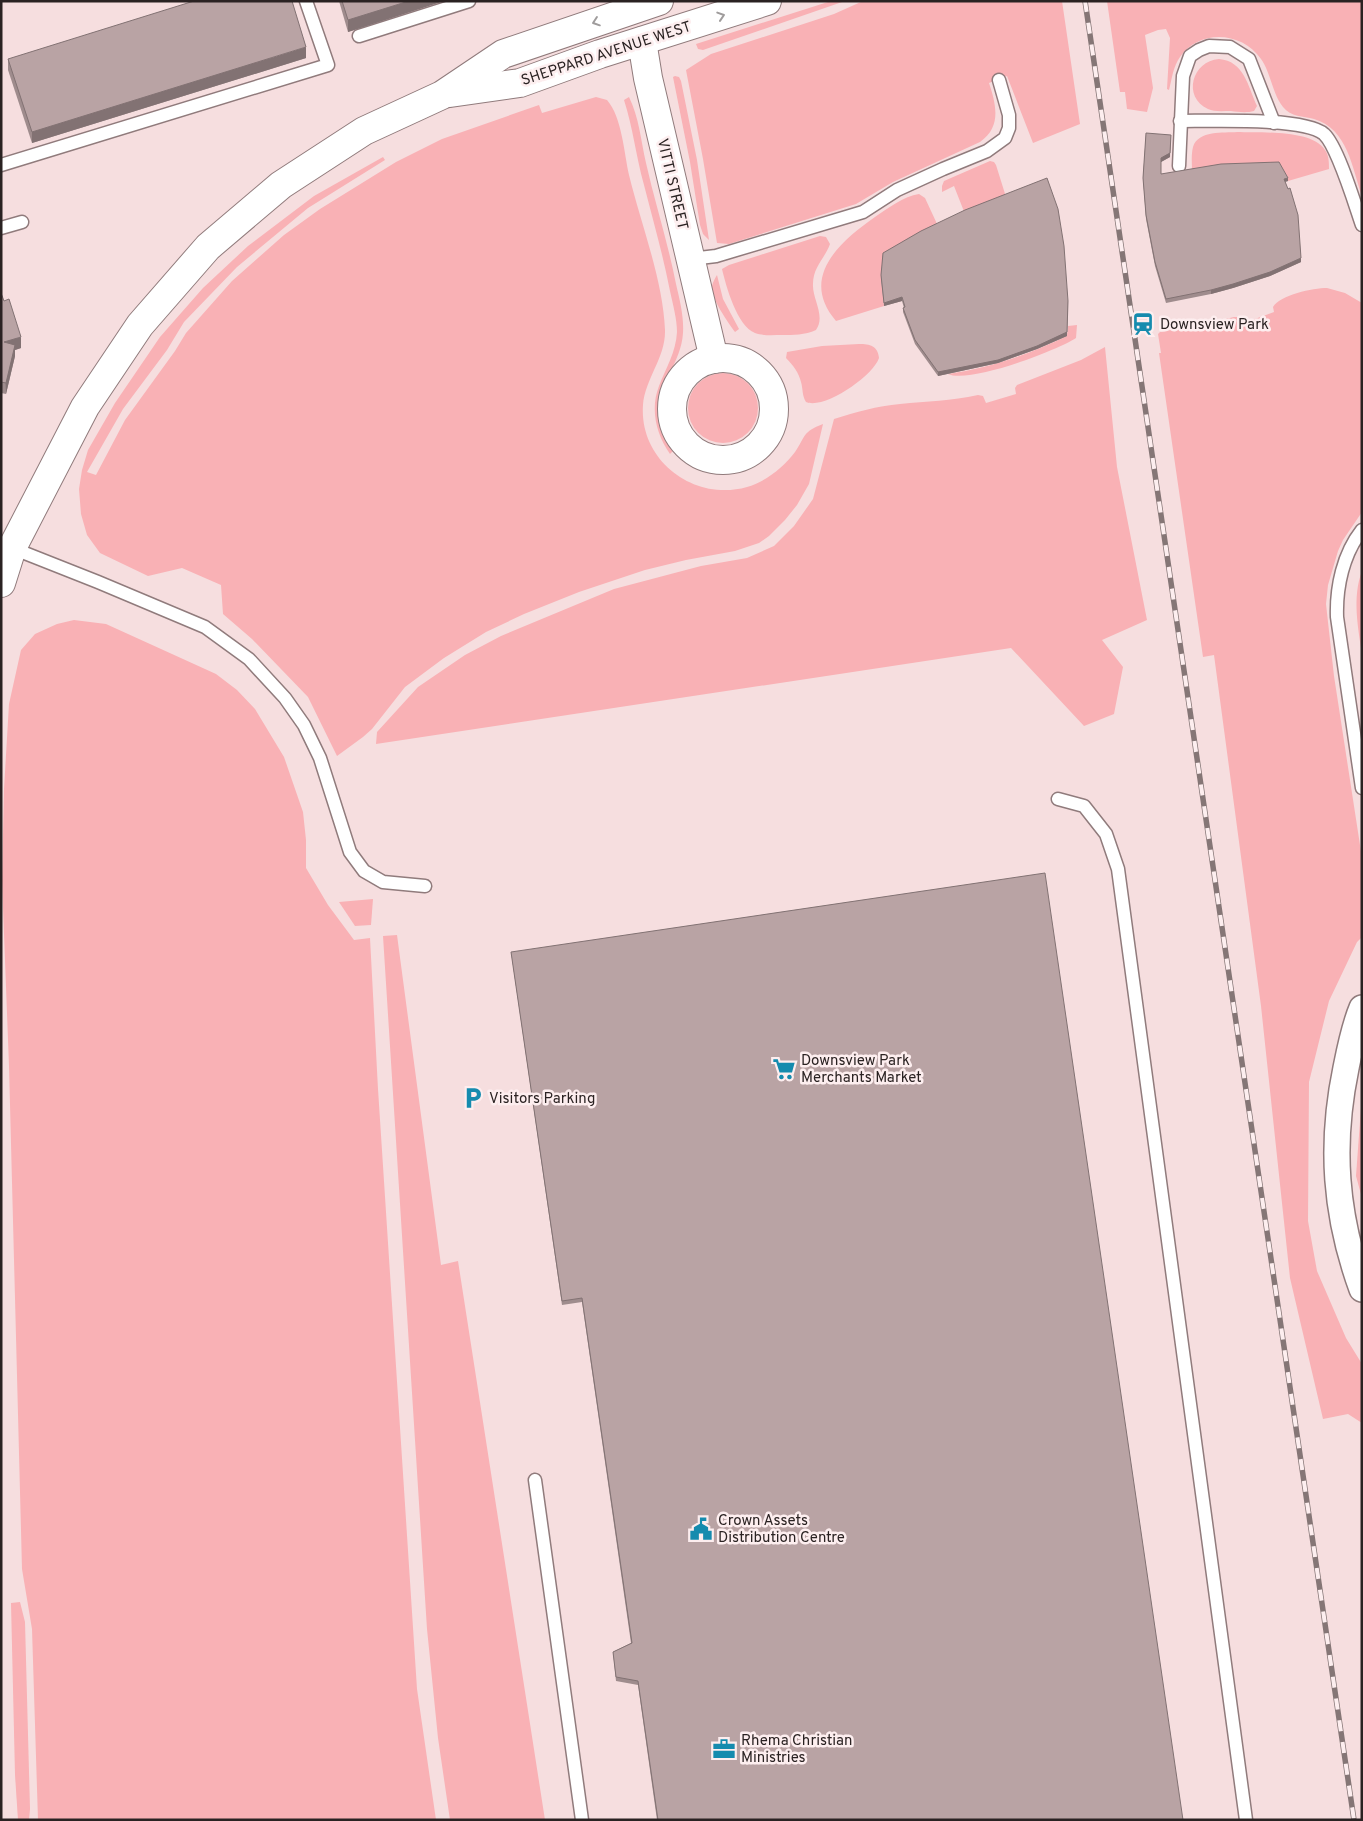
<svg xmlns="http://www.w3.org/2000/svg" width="1363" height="1821" font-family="Overpass,sans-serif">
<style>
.green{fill:#f9b1b5}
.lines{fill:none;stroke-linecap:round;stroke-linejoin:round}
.service-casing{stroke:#907b7c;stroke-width:15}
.minor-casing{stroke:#907b7c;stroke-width:28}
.tertiary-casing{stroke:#907b7c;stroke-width:30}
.secondary-casing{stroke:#907b7c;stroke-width:30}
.service{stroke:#fff;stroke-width:12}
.minor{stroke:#fff;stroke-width:25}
.tertiary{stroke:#fff;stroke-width:28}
.secondary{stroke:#fff;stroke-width:28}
.rail-casing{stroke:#857676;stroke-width:5.5}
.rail{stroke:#fdeeef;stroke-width:4;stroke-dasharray:11;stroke-linecap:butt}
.wall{fill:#9f8c8d}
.shaded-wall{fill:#827273}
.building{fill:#b9a3a4;stroke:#827273}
.oneway{stroke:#9f9c9c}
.labels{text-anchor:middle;stroke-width:5;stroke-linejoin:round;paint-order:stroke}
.street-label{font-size:15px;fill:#2a2222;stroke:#fdeeef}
.poi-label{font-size:15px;fill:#2a2222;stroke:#fdeeef;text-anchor:start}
</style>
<rect width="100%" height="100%" fill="#f6dedf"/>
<g class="green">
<polygon points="831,1 845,1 703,50 698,49 696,44"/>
<path d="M863,1h199l18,123 -47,19 -26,-67 -18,7c7,21 13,44 -9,59l-87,40 -37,22 -127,40 -12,-1 -14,-84 -17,-89 25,-16 123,-40z"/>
<path d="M1107,1h255v195c-10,-28 -14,-67 -48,-77 -11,-3 -23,-2 -31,-12 -11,-14 -12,-34 -22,-48 -19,-28 -62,-30 -81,-2 -7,10 -8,21 -11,33l-2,-1 3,-51 -4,-9 -8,1 -13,5 8,53 -6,24 -20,-3 -2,-17h-5z"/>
<path d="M1219,59c25,2 29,27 38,47l-3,5c-7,2 -16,1 -23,0 -8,0 -17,1 -23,-2 -26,-12 -16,-48 11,-50z"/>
<polygon points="675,76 679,77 681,81 697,160 709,240 703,234 700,225 690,162 673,77"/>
<path d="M596,97l11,3c15,17 17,53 22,75 12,49 34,105 36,155 1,27 -20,49 -22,75 -4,56 52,97 104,82 18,-5 37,-20 48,-35 11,-16 7,-20 28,-28l-14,60 -12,21 -12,15 -16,16 -10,7 -24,8 -49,9 -41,10 -66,22 -55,22 -38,18 -42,26 -39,29 -33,42 -9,8 -26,19 -29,-59 -56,-58 -29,-25 -2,-29 -39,-17 -34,8 -48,-23 -13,-18 -6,-21 -2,-25 3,-19 6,-20 27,-47 45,-66 43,-49 45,-42 66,-50 69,-39 2,3 -77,48 -71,59 -53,55 -17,28 -44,59 -36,63 9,3 29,-55 50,-69 11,-18 46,-52 52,-46 36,-26 76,-47 46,-23 97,-34 3,8z"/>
<path d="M629,97c10,20 12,44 17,66 9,40 22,80 30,121 4,17 8,33 7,49 -2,34 -31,54 -23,91 3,10 7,19 14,26l-4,4c-14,-20 -20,-45 -11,-68 7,-18 17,-34 18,-54 0,-13 -4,-27 -7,-41 -7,-36 -17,-71 -26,-106 -8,-29 -11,-57 -20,-85z"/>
<path d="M1237,132c22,1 75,-3 88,18 4,5 4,13 4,19l-41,12 -9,-16 -87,7c0,-8 -1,-17 1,-25 5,-17 31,-14 44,-15z"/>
<polygon points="990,161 994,162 996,165 1006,197 965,214 954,186 942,192 942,186 944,181"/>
<path d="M919,194l6,4 13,28 -55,31 -2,22 3,27 -48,15c-37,-43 3,-79 39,-104 12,-8 29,-21 44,-23z"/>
<path d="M820,236l6,1 4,7c-5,14 -17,23 -17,40 -1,15 13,32 3,46 -11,5 -23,5 -34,5 -9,0 -19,1 -27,-2 -18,-7 -29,-47 -33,-64l7,-4z"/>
<path d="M717,275l6,24 16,30 -4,3c-7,-10 -24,-33 -23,-46 1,-4 3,-8 5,-11z"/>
<path d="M1327,288l18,5 17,10v209l-19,28 -5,11 -10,34 -2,19 8,72 28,182v79l-5,5 -28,59 -20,81 -1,139 9,50 29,67 16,26v59l-14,-9 -25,5 -33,-141 -29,-272 -47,-351 -11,2 -44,-304h2l-3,-19 2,-2 45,-8 29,-7h6l4,6 30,-11 -1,-5c7,-12 40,-19 54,-19z"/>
<path d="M1077,325l-1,13c-20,13 -107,46 -128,36 41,-6 82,-20 119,-38l1,-10z"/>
<path d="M859,344c11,0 19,2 20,14 -6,18 -55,52 -73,44 -4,-6 -3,-13 -5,-20 -2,-9 -8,-17 -15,-24l1,-6 35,-6z"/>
<path d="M1105,347l12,120 30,153 -45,20 21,27 -9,47 -30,12 -73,-78 -635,96 1,-12 41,-45 47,-32 36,-19 113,-47 87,-23 46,-8 27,-12 20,-20 19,-27 21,-80c22,-7 43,-13 66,-15 27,-3 51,-3 78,-9l5,1 3,7 30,-9 -1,-6 2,-3 64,-25z"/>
<circle cx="723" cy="408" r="35"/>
<path d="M1362,571v83c-4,-27 -10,-57 0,-83z"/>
<polygon points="74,620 106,624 216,674 237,690 255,709 284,757 303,812 306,840 306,868 328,905 354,940 370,938 378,1089 417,1689 436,1820 38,1820 32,1629 22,1569 9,1066 2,881 4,789 9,704 21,650 35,634 57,624"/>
<polygon points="373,899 371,925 355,926 339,902"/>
<polygon points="397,935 441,1265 458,1261 545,1820 450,1820 438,1738 427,1629 383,936"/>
<polygon points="1362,1094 1362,1198 1356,1176"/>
<polygon points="20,1602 25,1622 30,1809 29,1820 18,1820 15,1775 11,1603"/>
</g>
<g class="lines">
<defs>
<g id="service">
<polyline points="359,36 469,1"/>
<path d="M1180,121c29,0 124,-4 144,13 14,13 31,71 38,91"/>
<polyline points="1,165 328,65 306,1"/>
<polyline points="1179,166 1183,76 1190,56 1199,50 1209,46 1230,47 1249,59 1274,123"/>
<polyline points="1,228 22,222"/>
<polyline points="691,259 716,256 863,212 897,190 943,169 987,151 1005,138 1009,128 1009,115 999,80"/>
<path d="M1362,530c-19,24 -26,57 -25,87l25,171"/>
<polyline points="12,548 98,582 205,627 249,659 285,698 304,725 320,758 350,852 364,871 383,882 425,886"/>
<polyline points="1058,799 1084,806 1106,834 1118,869 1246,1820"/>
<polyline points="535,1480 582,1820"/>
</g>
<path id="minor" d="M1362,1008c-8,19 -12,40 -16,60 -16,77 -11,147 16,221"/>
<g id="tertiary">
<polyline points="642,41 648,78 714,359"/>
<circle cx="723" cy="409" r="51"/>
</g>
<g id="secondary">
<polyline points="450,93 520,83 600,54 767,1"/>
<polyline points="1,583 12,548 85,407 140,325 208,247 281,185 364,131 442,95 503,54 659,1"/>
</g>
</defs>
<use href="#service" class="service-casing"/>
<use href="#minor" class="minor-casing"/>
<use href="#tertiary" class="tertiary-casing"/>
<use href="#secondary" class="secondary-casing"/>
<use href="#service" class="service"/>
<use href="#minor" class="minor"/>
<use href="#tertiary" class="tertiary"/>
<use href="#secondary" class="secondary"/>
<defs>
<polyline id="rail" points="1085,1 1354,1820"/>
</defs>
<use href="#rail" class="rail-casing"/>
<use href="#rail" class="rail"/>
</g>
<g class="wall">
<polygon points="339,1 444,1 348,32"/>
<polygon points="306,58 32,143 8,70 8,59"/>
<polygon points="1146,133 1170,157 1161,162 1161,174 1288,181 1285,182 1301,262 1270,276 1233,288 1211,294 1166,303 1155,266 1146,219 1143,178"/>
<polygon points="883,253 1067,336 1037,349 998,363 938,376 915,344 903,312 903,308 904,308 902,301 884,306 881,279"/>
<polygon points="1,293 21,348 15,350 15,356 6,394 1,393"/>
<polygon points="511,952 1183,1820 657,1820 638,1685 616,1681 613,1652 631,1643 582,1302 562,1305"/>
</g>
<g class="shaded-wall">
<polygon points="409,1 444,1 348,32 348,20"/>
<polygon points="306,47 306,58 32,143 32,132"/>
<polygon points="1171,135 1170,157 1161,162 1161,158"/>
<polygon points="1288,178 1288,181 1284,182 1284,179"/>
<polygon points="1301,258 1301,262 1270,276 1233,288 1211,294 1211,290"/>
<polygon points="902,297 902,301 884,306 884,303"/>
<polygon points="1068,301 1067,336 1037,349 998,363 938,376 938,372"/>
<polygon points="21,337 21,348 15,350 15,356 6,394 4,342"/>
</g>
<g class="building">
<polygon points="194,1 292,1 306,47 32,132 8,59"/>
<polygon points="342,1 409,1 348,20"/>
<polygon points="1146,133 1171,135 1170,153 1161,158 1161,174 1221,164 1279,162 1288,178 1284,179 1288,189 1290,188 1298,215 1301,258 1270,272 1233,284 1211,290 1166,299 1155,262 1146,215 1143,178"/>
<polygon points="1047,178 1058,209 1064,246 1068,301 1067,332 1037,346 998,360 938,372 915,340 903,308 905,307 902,297 884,303 881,275 883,253 921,231 965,210"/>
<polygon points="1,293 4,301 9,299 21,337 4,342 15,345 6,383 1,382"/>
<polygon points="1045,873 1183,1820 658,1820 638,1681 616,1677 613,1652 632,1643 582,1298 562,1301 511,952"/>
</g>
<defs><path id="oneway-chevron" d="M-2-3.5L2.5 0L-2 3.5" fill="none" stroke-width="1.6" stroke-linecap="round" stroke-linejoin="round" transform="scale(1.25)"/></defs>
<g class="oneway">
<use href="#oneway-chevron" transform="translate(721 16) rotate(-18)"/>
<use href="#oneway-chevron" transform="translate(596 22) rotate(161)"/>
</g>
<defs>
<symbol id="station-bare" viewBox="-9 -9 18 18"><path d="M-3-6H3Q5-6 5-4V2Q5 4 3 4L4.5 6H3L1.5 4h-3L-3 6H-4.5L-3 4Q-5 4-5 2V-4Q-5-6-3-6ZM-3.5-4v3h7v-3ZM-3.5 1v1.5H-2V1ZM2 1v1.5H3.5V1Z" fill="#158bae" stroke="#fdeeef" stroke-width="2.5" paint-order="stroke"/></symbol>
<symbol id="supermarket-bare" viewBox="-9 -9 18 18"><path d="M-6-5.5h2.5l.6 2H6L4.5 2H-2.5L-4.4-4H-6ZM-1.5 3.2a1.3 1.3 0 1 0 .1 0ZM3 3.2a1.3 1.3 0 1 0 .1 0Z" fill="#158bae" stroke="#fdeeef" stroke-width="2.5" paint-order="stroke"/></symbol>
<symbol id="parking-bare" viewBox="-9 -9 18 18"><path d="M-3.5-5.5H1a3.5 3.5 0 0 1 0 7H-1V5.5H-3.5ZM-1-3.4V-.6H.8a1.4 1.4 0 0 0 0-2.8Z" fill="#158bae" stroke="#fdeeef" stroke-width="2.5" paint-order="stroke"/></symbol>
<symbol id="civic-bare" viewBox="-9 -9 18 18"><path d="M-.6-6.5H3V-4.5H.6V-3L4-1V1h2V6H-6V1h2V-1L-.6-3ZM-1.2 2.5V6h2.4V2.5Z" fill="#158bae" stroke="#fdeeef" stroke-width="2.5" paint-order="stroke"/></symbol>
<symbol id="office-bare" viewBox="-9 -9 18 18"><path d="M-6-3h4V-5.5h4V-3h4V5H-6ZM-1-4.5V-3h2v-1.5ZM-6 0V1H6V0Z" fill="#158bae" stroke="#fdeeef" stroke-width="2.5" paint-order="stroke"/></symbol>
</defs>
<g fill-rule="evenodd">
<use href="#station-bare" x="1127" y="308" width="32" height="32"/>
<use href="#supermarket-bare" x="768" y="1053" width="32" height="32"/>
<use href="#parking-bare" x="457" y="1082" width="32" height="32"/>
<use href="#civic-bare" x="685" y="1513" width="32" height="32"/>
<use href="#office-bare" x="708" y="1733" width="32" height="32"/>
</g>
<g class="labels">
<g class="street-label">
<text transform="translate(606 53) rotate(-18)" y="5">SHEPPARD AVENUE WEST</text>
<text transform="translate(673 184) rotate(77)" y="5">VITTI STREET</text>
</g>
<g class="poi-label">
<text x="1160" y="329">Downsview Park</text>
<text x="801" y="1065">Downsview Park<tspan x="801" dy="17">Merchants Market</tspan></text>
<text x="489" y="1103">Visitors Parking</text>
<text x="718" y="1525">Crown Assets<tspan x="718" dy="17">Distribution Centre</tspan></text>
<text x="741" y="1745">Rhema Christian<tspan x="741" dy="17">Ministries</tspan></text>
</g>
</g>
<rect width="1363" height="1821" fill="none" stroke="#2a2222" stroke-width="5"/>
</svg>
